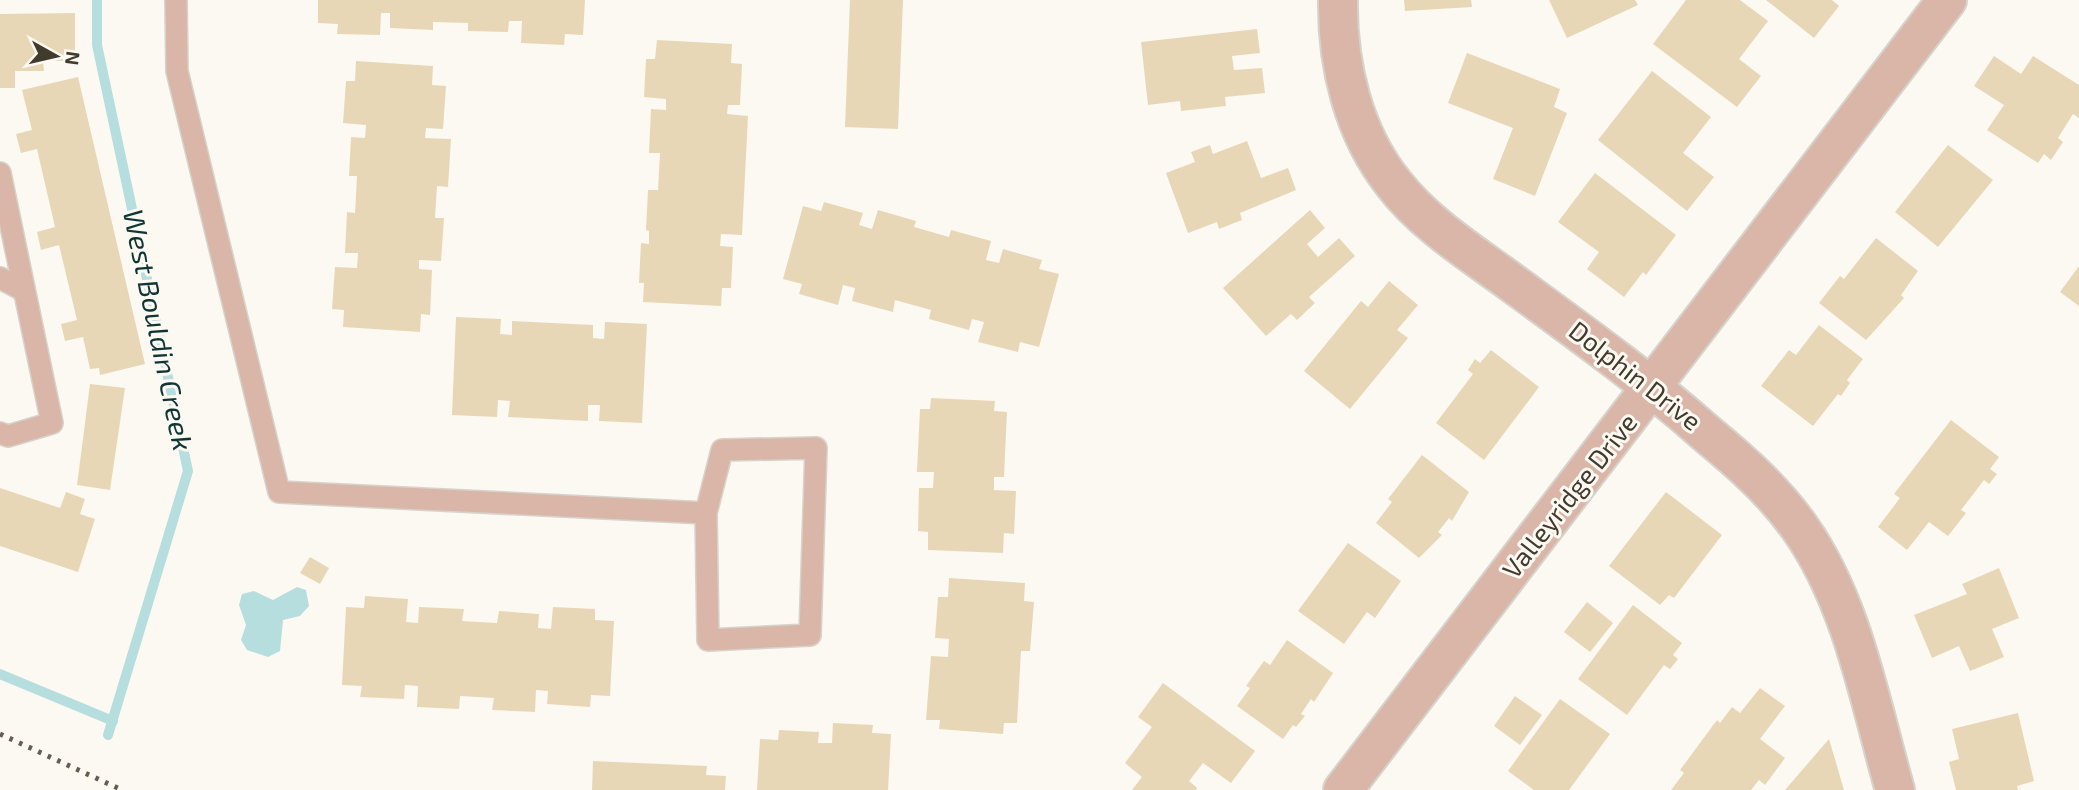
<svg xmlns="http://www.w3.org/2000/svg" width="2079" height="790" font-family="'Exo 2',sans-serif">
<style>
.water{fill:#b7dede}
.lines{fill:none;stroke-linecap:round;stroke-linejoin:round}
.stream{stroke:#b7dede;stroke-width:10}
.building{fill:#e8d7b6}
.service-casing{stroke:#d7d3cb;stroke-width:24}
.minor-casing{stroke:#d7d3cb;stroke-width:42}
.service{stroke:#d9b6a8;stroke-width:21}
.minor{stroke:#d9b6a8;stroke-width:38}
.rail{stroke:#645e52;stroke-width:5;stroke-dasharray:3.5 7;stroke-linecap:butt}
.labels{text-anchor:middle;stroke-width:6;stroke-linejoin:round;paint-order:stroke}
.street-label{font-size:26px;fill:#413a2d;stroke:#fcf9f2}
.water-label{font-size:28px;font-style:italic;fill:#0f3535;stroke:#fcf9f2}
</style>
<rect width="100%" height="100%" fill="#fcf9f2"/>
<polygon class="water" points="297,587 306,590 309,606 300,616 283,620 280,651 268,657 247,650 241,640 246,625 239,605 242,594 254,591 273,600"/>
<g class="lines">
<g class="stream">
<polyline points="97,0 97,45 188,471 108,735"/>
<polyline points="0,674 113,721"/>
</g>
</g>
<g class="building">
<polygon points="318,0 585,0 583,35 565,34 564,45 521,43 522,21 509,21 508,32 468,31 468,23 433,22 433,30 390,28 390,13 381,13 380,35 337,34 338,24 318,23"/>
<polygon points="850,0 903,0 898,129 845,127"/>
<polygon points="1404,0 1471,0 1472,7 1405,11"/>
<polygon points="1549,0 1635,0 1638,5 1567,38"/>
<polygon points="1686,0 1740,0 1768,21 1739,59 1761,76 1737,107 1653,44"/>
<polygon points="1766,0 1832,0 1839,6 1814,38"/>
<polygon points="75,13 75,61 43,61 44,71 15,71 15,88 0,88 0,14"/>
<polygon points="1257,29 1260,53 1232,56 1234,70 1262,68 1265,93 1225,97 1226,106 1181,111 1180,101 1148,105 1141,42"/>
<polygon points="657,40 732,44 731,63 742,64 740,105 728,105 727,114 748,116 742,235 721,234 720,246 733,247 731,288 722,288 721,306 643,302 644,283 639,283 641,243 649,244 649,231 646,230 648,190 658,190 660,153 649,153 651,109 666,110 666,99 644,97 646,59 655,59"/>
<polygon points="1467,53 1560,89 1554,107 1567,113 1535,196 1493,179 1513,128 1448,103"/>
<polygon points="1994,56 2021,74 2033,56 2079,85 2079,118 2073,114 2058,138 2063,142 2051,160 2044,154 2038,163 1987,130 2004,105 1974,86"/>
<polygon points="356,61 433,66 432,85 446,86 443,129 426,128 425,138 451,139 448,187 437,186 435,218 444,218 441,261 419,260 419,269 432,270 430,315 421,314 420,332 343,327 344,310 332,309 335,267 357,268 358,253 345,253 347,212 355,213 357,176 349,176 351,137 365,138 366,125 343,123 346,81 355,81"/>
<polygon points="1652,71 1711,117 1683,153 1714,177 1687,211 1598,140"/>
<polygon points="78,77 145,364 100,375 99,368 90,369 83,337 65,341 61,324 77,320 59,245 41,250 37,232 55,227 37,149 21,153 16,134 32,130 22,90"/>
<polygon points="1247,141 1261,178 1288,168 1296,190 1240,213 1242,220 1219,229 1217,222 1188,233 1166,173 1195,162 1191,152 1210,145 1213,154"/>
<polygon points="1948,145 1993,180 1938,247 1895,212"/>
<polygon points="1595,173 1676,235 1646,275 1643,272 1624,297 1587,269 1599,252 1558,222"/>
<polygon points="824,202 863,213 859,225 872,229 878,210 916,221 914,227 949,237 951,230 991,241 986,260 999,263 1003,249 1042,260 1039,269 1059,274 1039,347 1020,342 1018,352 978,342 984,322 972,319 969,330 929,319 931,310 895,300 893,312 852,301 855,288 843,285 838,305 799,294 802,284 783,279 803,206 821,211"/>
<polygon points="1310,210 1325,228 1307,244 1318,257 1339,238 1355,256 1309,297 1315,303 1297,320 1291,314 1266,336 1223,288"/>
<polygon points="1876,238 1918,271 1901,295 1904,298 1866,340 1819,303 1840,276 1844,279"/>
<polygon points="2079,266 2079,306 2060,292"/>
<polygon points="1389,281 1418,305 1397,330 1408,338 1350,409 1304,371 1361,301 1368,307"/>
<polygon points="456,317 501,319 500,334 512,335 512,321 593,325 593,338 604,339 605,322 647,324 642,423 599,421 600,405 588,405 588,421 508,417 510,401 498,400 497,417 452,415"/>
<polygon points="1819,325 1863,359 1847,380 1850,383 1841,396 1838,394 1813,426 1761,386 1789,350 1796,355"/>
<polygon points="1491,350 1539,387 1484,460 1436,423 1473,374 1468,370 1475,359 1480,363"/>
<polygon points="90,384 125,388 110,490 77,485"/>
<polygon points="931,398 995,401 994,411 1007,412 1004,477 994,477 994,490 1016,491 1014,534 1004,533 1003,553 928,550 928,532 918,531 919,488 933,488 934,472 917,472 920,409 930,409"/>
<polygon points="1951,420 1999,457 1990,469 1997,474 1989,484 1984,480 1961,510 1966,513 1948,536 1929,522 1907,550 1878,527 1900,498 1894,494"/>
<polygon points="1422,455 1469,492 1452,521 1449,518 1438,532 1442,535 1419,558 1376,523 1392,502 1388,499"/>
<polygon points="0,488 60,508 66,492 85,499 80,514 95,519 78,572 0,546"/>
<polygon points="1666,492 1722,535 1674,598 1669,595 1660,605 1609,566"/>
<polygon points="1348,543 1401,581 1375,618 1367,612 1344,644 1298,611"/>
<polygon points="310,557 329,568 320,584 300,573"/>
<polygon points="1999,568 2019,618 1992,629 2004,657 1970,671 1959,646 1932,658 1914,615 1967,594 1962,584"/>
<polygon points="949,578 1025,583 1024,601 1034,602 1030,651 1021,651 1017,723 1004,723 1003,734 939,729 940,720 926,720 931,656 948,657 949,639 935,638 938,597 948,597"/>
<polygon points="365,596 408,599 406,622 418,623 419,607 464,609 462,621 497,623 499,611 539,614 538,628 551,629 553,607 595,609 595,620 614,621 610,696 591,695 590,707 547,704 548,691 536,690 535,712 492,710 494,698 460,696 459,709 417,707 418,686 405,685 404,699 360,697 362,686 342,685 346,607 364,608"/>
<polygon points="1587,602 1613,623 1590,652 1564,632"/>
<polygon points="1633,605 1682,643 1673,655 1678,659 1670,669 1664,665 1627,715 1578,679"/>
<polygon points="1287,640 1333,673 1314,702 1311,699 1301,714 1305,716 1296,727 1293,725 1283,739 1237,706 1250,688 1246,686 1264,661 1270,665"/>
<polygon points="1163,683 1255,751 1231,783 1203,763 1189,781 1197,788 1196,790 1132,790 1142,777 1125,763 1152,727 1138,717"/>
<polygon points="1760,688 1785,706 1760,739 1785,758 1765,785 1759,780 1751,790 1671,790 1684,773 1680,770 1717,720 1720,723 1732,707 1740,713"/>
<polygon points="1515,696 1542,715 1520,745 1494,726"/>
<polygon points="1560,699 1610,734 1569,790 1534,790 1508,771"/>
<polygon points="2018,713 2034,781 2017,786 2018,790 1956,790 1949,762 1959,759 1952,729"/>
<polygon points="833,723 873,725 872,733 891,734 888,790 757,790 760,739 778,740 779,730 819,732 818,743 832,743"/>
<polygon points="1829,739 1844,790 1785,790"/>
<polygon points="593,761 707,766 706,775 726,776 725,790 592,790"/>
</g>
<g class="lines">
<defs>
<g id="service">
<polyline points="176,0 177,71 279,492 706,513"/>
<polyline points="0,173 52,423 8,436 0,433"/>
<polyline points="0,278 23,290"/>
<polygon points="816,448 810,635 708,640 706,513 722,450"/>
</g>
<g id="minor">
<path d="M1338,0c-1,64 15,133 56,184 31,40 76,68 117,98 67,49 134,97 196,152 34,28 67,57 93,94 53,75 70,175 95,262"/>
<polyline points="1343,790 1947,0"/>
</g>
</defs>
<use href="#service" class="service-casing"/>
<use href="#minor" class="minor-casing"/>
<use href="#service" class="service"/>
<use href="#minor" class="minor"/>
<polyline class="rail" points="0,734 122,790"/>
</g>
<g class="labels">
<g class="street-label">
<text transform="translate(1635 376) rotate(38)" y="9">Dolphin Drive</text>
<text transform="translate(1570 496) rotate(-52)" y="9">Valleyridge Drive</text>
</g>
<g class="water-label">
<text transform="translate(158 330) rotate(78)" y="10">West Bouldin Creek</text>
</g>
</g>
<g transform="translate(56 56) rotate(98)" stroke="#fcf9f2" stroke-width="5" paint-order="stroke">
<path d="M0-5L12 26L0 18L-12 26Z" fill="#413a2d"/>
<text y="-10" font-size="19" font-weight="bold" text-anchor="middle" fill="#413a2d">N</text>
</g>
</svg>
